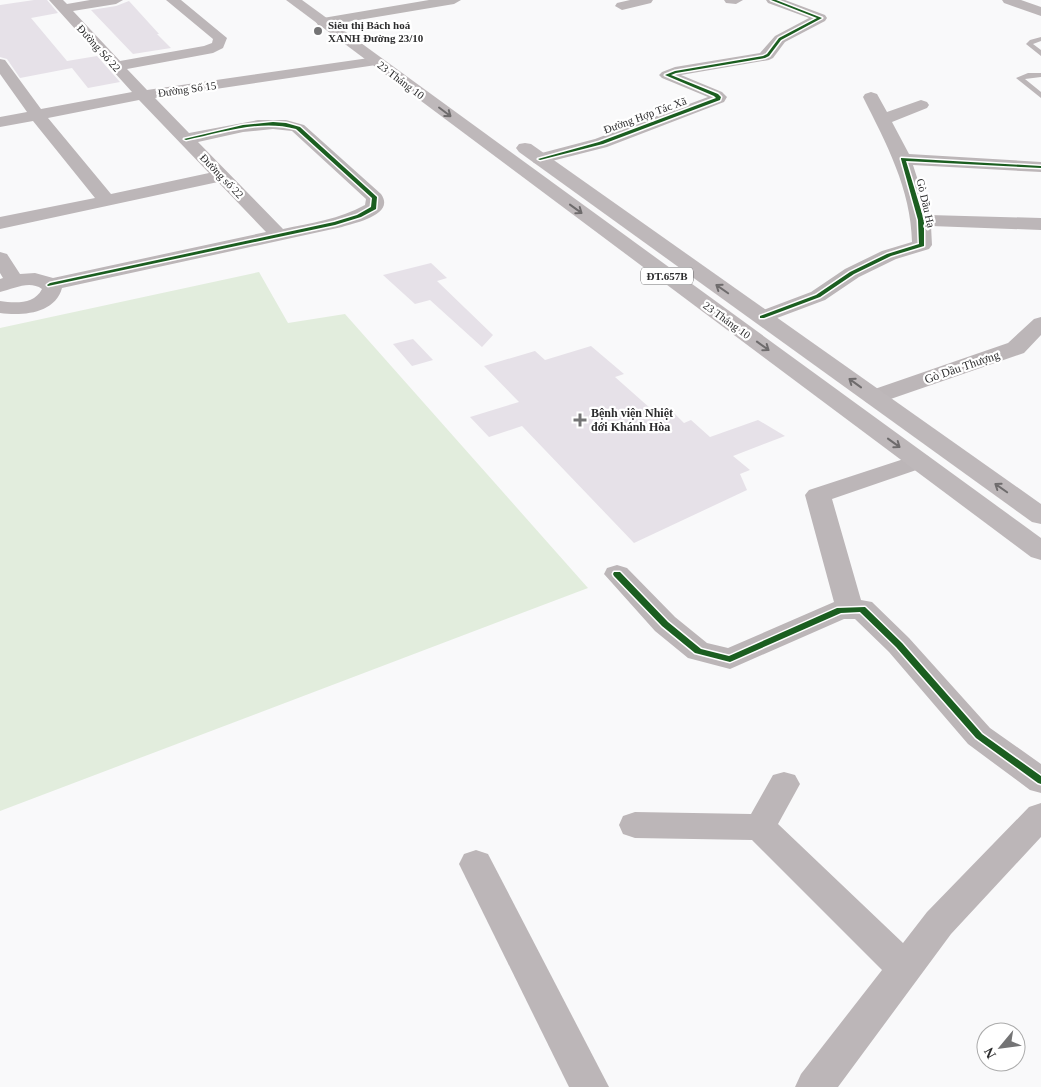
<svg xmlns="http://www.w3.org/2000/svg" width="1041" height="1087" font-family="'Times New Roman',serif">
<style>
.green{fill:#e2eddd}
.building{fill:#e6e1e8}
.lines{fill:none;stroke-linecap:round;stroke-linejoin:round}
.lane{fill:#bcb6b8;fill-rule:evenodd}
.street{fill:#bcb6b8;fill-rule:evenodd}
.secondary{fill:#bbb6b7;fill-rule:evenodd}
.primary{fill:#beb8ba;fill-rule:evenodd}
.cycleway-casing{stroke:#fff;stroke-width:3}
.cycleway{fill:#1b5e20;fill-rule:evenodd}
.oneway{stroke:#6e6b6c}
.poi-dot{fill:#747475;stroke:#fff;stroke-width:2}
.labels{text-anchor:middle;stroke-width:4.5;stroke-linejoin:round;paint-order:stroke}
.far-poi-label{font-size:11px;font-weight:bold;fill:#2c2c2d;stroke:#fff;text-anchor:start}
.far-street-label{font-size:11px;fill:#2c2c2d;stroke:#fff}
.shield{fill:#fff;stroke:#6b6b6c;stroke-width:1}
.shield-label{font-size:11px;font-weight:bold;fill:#2c2c2d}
.street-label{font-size:12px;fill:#2c2c2d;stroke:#fff}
.poi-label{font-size:12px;font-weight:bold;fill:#2c2c2d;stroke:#fff;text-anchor:start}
</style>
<rect width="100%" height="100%" fill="#f9f9fa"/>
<polygon class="green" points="259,272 288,323 345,314 588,588 0,811 0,328"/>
<g class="building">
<polygon points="34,0 47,0 58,13 31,18 67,61 97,56 120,82 88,88 72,68 20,78 7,59 0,57 0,5"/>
<polygon points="129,1 159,34 157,34 171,48 133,54 91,10 116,6"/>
<polygon points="431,263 447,278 437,281 493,335 482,347 430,300 415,304 383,275"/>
<polygon points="413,339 433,360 412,366 393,344"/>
<polygon points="591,346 624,374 615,377 659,416 672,411 684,423 691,420 710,437 758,420 785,436 733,456 750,470 740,474 747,490 634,543 522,426 489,437 470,417 519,402 484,366 535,351 545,360"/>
</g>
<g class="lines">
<g class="lane">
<polygon points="1041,37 1041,41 1033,44 1041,50 1041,56 1026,44 1030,40"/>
<polygon points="1028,73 1041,73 1041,77 1025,79 1041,92 1041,98 1016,78"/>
</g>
<g class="street">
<path d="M49,0h14l4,4 23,-4h33l-7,4 -43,7 47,50 84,-15 8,-3 1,-4 -47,-39h15l46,38 -4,10 -10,5 -86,16 20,21 229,-33 5,1 2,3 -2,3 -5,1 -221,33 34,35 69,-13h28l18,5 77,69c15,21 -27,29 -39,33l-280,61c-7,26 -40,28 -62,25v-12c14,2 34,4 42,-12 -13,-9 -28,0 -42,3v-13l3,-1 -3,-5v-21l7,2 13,20 15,-1 18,5 213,-46 -48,-50 -218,47v-12l95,-19 -62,-77 -33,6v-10l27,-5 -27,-38v-15l5,1 36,49 91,-17zM139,100l70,73 -98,21 -63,-76zM273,129l19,2 74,68 -1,6c-25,14 -54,18 -82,24l-85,-87 45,-10z"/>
<polygon points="630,0 653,0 651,3 622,10 615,6 617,3"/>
<polygon points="724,0 743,0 736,4 726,3"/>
<polygon points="766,0 785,0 825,15 827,18 825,21 785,42 773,58 769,60 681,75 722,92 727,97 724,102 607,147 540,164 534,163 531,159 534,155 595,139 708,97 662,78 659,75 662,72 675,67 760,53 775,36 809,18 768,3"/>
<polygon points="1002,0 1021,0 1041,7 1041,16 1004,3"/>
<path d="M871,92l6,2 10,18 34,-12 6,2 2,3 -2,3 -35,14 17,32 132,8v10l-128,-7 16,50 112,3v12l-110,-4 1,19 -3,4 -33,10 -37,18 -34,23 -56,21 -7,2 -7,-2 -3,-4 3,-4 56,-21 34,-23 37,-18 30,-9c-1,-53 -26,-99 -49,-145l2,-3z"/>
<polygon points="1041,317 1041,335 1024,353 882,402 874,404 866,402 863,397 866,392 1008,343 1034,319"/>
<polygon points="919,454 928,456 931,461 928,466 832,499 861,600 872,602 909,638 990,728 1041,764 1041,793 1030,790 968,744 889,652 855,619 844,619 730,669 688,658 655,631 604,574 607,568 617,565 627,568 675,617 707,643 728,648 834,602 805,495 809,490"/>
<polygon points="784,772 795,775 800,784 778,824 903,943 927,912 1029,807 1041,803 1041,837 951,934 838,1087 795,1087 801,1074 882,970 752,840 635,838 623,834 619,825 623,816 635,812 751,814 773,775"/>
<polygon points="476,850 488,854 609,1087 569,1087 459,864 464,854"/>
</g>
<polygon class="secondary" points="429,0 461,0 454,4 323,26 318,25 316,22 318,19 323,18"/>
<g class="primary">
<polygon points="286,0 302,0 1041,538 1041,560 1031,557"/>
<polygon points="525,143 531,144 1041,504 1041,524 1032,522 519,152 516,148 519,144"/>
</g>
<defs>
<g id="cycleway">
<polygon points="771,0 776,0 822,18 781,40 769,56 765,58 676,73 671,75 718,94 721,97 720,100 603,144 540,160 538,159 599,142 716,98 714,96 665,75 675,71 763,56 767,54 779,38 817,18"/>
<path d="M273,122l13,1 14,4 77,70 -1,12 -15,8 -26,8 -287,61 -1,-1 3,-2 284,-61 23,-7 14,-8 1,-9 -76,-69c-36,-10 -75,4 -110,11l-2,-1 59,-14z"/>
<polygon points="901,158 1041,166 1041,168 906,161 924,220 924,246 891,256 854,274 820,297 764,318 760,318 760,316 816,295 850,272 887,254 919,244 918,220 901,159"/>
<polygon points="614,572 620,572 668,622 701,649 729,656 837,608 865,607 902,643 982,734 1041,776 1041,784 1038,783 976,738 896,647 860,612 841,613 730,662 695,653 662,626 614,576 613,574"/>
</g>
</defs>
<use href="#cycleway" class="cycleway-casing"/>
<use href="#cycleway" class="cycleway"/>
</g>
<defs><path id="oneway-shaft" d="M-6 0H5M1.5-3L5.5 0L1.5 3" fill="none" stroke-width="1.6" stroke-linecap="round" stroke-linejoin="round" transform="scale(1.25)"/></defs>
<g class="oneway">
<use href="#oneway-shaft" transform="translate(445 112) rotate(37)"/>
<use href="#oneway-shaft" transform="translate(576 209) rotate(36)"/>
<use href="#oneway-shaft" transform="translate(722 289) rotate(-145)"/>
<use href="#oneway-shaft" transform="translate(763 346) rotate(36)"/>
<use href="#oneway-shaft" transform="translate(855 383) rotate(-144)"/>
<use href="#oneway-shaft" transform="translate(894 443) rotate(36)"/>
<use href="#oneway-shaft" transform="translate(1001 488) rotate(-145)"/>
</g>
<g class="poi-dot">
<circle cx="318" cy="31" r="5"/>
<path d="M577.5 412.5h5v5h5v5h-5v5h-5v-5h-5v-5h5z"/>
</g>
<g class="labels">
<g class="far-poi-label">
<text x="328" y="29">Siêu thị Bách hoá<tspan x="328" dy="13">XANH Đường 23/10</tspan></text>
</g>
<g class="far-street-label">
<text transform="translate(99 48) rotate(48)" y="4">Đường Số 22</text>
<text transform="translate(401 80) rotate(37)" y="4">23 Tháng 10</text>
<text transform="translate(187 89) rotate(-8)" y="4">Đường Số 15</text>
<text transform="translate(645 115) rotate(-20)" y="4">Đường Hợp Tác Xã</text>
<text transform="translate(222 176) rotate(46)" y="4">Đường số 22</text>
<text transform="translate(926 203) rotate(77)" y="4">Gò Dầu Hạ</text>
<text transform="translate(727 320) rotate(36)" y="4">23 Tháng 10</text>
</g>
<rect class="shield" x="641" y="267.5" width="52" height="17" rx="4"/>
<g class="shield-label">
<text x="667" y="280">ĐT.657B</text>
</g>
<g class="street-label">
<text transform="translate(962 367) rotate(-19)" y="4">Gò Dầu Thượng</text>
</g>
<g class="poi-label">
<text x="591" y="417">Bệnh viện Nhiệt<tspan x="591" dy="14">đới Khánh Hòa</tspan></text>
</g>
</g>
<g transform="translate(1001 1047) rotate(241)"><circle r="24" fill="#ffffff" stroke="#ababab"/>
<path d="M0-4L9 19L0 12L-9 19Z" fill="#747475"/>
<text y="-8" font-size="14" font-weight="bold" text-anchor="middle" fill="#2c2c2d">N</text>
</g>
</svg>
